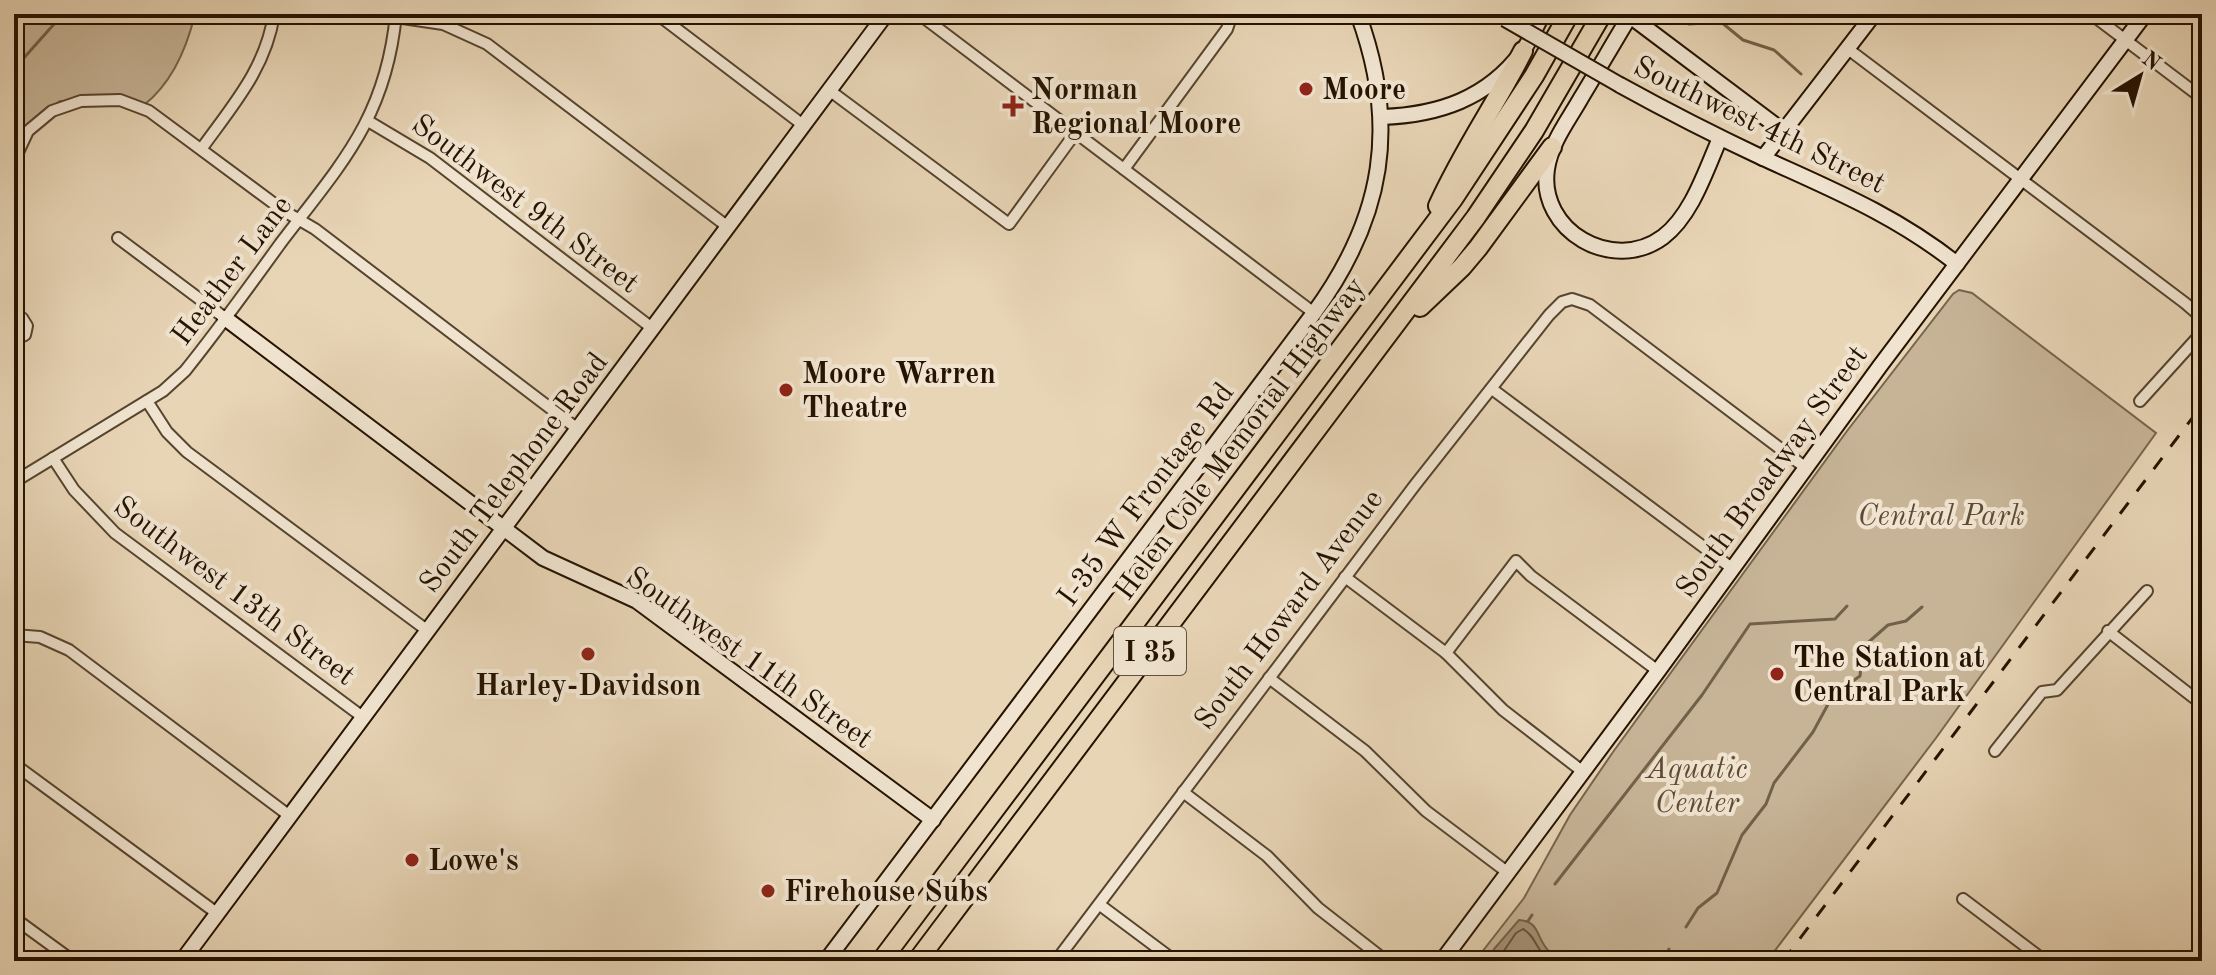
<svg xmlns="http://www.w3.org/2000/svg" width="2216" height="975" font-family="'Old Standard TT',serif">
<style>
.green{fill:#c7b497;stroke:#76644c;stroke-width:2}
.water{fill:#a69378;stroke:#726048;stroke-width:2}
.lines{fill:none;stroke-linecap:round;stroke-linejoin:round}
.shore{stroke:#66533c;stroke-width:2}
.stream{stroke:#726048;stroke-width:3}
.street-casing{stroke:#56442e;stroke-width:14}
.secondary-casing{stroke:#251300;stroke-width:18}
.highway-casing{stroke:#251300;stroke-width:22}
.street{stroke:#f0e4d0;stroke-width:10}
.secondary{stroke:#f0e4d0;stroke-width:14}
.highway{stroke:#e8d5b6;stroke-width:18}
.rail{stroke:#251300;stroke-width:3;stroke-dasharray:14 14;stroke-linecap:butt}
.secondary-bridge-casing{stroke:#251300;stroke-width:18;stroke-linecap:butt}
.secondary-bridge{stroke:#f0e4d0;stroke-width:14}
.poi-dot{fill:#8f2418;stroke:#f0e4d0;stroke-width:3}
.labels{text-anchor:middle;stroke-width:8;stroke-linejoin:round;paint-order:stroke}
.shield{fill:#f0e4d0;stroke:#62523e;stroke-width:2}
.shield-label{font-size:28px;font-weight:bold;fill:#251300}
.poi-label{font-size:30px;font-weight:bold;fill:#251300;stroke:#f0e4d0;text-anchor:start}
.street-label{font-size:30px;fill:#251300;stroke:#f0e4d0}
.park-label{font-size:30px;font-style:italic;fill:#5e4b35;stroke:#f0e4d0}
</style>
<rect width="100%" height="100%" fill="#e8d5b6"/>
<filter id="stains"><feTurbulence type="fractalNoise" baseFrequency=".0025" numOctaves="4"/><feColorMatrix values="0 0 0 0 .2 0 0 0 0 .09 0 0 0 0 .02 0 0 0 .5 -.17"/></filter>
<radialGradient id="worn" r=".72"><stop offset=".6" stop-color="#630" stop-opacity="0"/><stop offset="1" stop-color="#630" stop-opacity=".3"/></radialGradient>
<g class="green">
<path d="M14,14h181c-8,33 -23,69 -51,91l-84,-4 -35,26 -11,21z"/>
<polygon points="1959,290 1972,293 2156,433 1936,738 1767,961 1475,961 1524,898 1570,815 1613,752 1847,431 1953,294"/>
</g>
<path class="water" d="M1519,920c20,1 17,16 28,29 4,5 12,9 18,12h-77l6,-12z"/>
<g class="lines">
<path class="shore" d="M1497,961l19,-28 7,-4c13,7 13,22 27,32"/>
<g class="stream">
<polyline points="1674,14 1689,24 1721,22 1743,40 1774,50 1801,74"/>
<polyline points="14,69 63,14"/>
<polyline points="1555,884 1702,695 1750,624 1835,619 1847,606"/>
<polyline points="1528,921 1532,915"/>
<polyline points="1686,927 1698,908 1717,893 1742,835 1766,804 1774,783 1813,732 1833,695 1860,676 1863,647 1888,625 1906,621 1922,607"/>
<polyline points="1663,961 1669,949"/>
</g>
<defs>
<g id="street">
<polyline points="657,14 803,125"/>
<polyline points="870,14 880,22"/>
<polyline points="919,14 1314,313"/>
<polyline points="2091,14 2202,98"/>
<polyline points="396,17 443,24 487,44 728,227"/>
<polyline points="1848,49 2185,303 2200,316 2202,326"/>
<polyline points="829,90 1009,224 1076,132"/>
<polyline points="368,121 430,158 652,328"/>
<path d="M202,148c31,-43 64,-80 72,-134"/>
<polyline points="14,161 28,131 52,111 81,101 120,100 149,111 284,211 315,229 579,430"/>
<polyline points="1124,169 1227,29 1232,14"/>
<polyline points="118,238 225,318"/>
<polyline points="14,315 22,318 27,326 25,335 14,340"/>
<polyline points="1492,389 1733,569"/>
<polyline points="147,401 167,432 187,452 428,631"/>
<polyline points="2140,401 2197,338 2202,327"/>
<polyline points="53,458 74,490 115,533 364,718"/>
<path d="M14,482l149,-91 22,-20c33,-41 64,-84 95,-127 60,-79 106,-125 116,-230"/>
<polyline points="1345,577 1446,653 1503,710 1582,771"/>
<polyline points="2108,631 2202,704"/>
<polyline points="14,635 40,637 69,650 291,817"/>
<polyline points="1446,653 1516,561 1531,576 1658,671"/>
<polyline points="1269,678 1365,751 1426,811 1507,872"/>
<polyline points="1995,751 2042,692 2057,690 2147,591"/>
<polyline points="14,764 218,914"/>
<polyline points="1183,792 1267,856 1318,908 1386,961"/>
<polyline points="1963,899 2045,961"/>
<polyline points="1100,905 1175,961"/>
<polyline points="14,918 73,961"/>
<polyline points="1056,961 1415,485 1549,315 1562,302 1572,299 1590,305 1806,468"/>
</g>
<g id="secondary">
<path d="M1631,14c-17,28 -33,56 -50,84 -13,23 -30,44 -34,71 -9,62 66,105 116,68 29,-22 43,-67 57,-99"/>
<polyline points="1630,16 1783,131"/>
<path d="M1620,85c47,26 94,50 143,73 70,32 132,57 194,106"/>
<path d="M1382,117c56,-2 105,-18 140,-65 8,-11 14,-26 21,-38"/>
<polyline points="1763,158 1874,14"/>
<polyline points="225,318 543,558 637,601 933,820"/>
<polyline points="182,961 886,14"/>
<path d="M826,961l488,-648c70,-96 85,-188 44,-299"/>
<polyline points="1442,961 1658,671 1880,366 2145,14"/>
<polyline points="2198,961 2202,958"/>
</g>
<g id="highway">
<path d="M1438,206c24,-54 58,-102 85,-155"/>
<polyline points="1420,307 1462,267 1478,248 1552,147"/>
<polyline points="881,961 1453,199 1534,76 1569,14"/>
<polyline points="917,961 1476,217 1534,131 1602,14"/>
</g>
</defs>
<use href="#street" class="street-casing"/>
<use href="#secondary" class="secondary-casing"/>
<use href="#highway" class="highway-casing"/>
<use href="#street" class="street"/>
<use href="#secondary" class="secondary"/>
<use href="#highway" class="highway"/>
<polyline class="rail" points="1783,961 2202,405"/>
<defs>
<polyline id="secondary-bridge" points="1505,19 1620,85"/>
</defs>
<use href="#secondary-bridge" class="secondary-bridge-casing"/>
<use href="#secondary-bridge" class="secondary-bridge"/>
</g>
<g class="poi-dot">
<circle cx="1306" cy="89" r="8"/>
<path d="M1009 94h8v8h8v8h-8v8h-8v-8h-8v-8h8z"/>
<circle cx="786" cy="390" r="8"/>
<circle cx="588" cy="654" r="8"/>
<circle cx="1777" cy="674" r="8"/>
<circle cx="412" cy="860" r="8"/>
<circle cx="768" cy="891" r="8"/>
</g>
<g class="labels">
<rect class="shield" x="1114" y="627" width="72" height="48" rx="6"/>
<g class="shield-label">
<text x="1150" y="661">I 35</text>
</g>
<g class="poi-label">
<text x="1031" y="99">Norman<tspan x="1031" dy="34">Regional Moore</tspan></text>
<text x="1322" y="99">Moore</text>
<text x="802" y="383">Moore Warren<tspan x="802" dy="34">Theatre</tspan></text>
<text x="1793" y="667">The Station at<tspan x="1793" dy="34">Central Park</tspan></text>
<text x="588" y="695" text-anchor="middle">Harley-Davidson</text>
<text x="428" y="870">Lowe's</text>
<text x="784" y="901">Firehouse Subs</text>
</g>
<g class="street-label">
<text transform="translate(1760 124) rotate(26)" y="10">Southwest 4th Street</text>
<text transform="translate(526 203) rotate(37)" y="10">Southwest 9th Street</text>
<text transform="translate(231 270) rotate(-53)" y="10">Heather Lane</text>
<text transform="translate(1239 438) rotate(-53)" y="10">Helen Cole Memorial Highway</text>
<text transform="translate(1771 471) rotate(-54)" y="10">South Broadway Street</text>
<text transform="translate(513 472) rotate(-53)" y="10">South Telephone Road</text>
<text transform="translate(1145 494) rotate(-53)" y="10">I-35 W Frontage Rd</text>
<text transform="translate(235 590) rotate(37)" y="10">Southwest 13th Street</text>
<text transform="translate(1288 609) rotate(-53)" y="10">South Howard Avenue</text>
<text transform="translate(750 657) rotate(35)" y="10">Southwest 11th Street</text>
</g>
<g class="park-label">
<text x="1941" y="525">Central Park</text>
<text x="1697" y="778">Aquatic<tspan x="1697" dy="34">Center</tspan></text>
</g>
</g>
<rect width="2216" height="975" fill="none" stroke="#e8d5b6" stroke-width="48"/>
<rect x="16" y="16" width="2184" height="943" fill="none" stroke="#251300" stroke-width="4"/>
<rect x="24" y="24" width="2168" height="927" fill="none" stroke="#251300" stroke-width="2"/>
<g transform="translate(2140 76) rotate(37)" stroke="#f0e4d0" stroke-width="6" paint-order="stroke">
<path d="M0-6L14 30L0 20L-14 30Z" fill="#251300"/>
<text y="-12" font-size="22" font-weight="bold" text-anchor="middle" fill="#251300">N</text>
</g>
<rect width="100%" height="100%" filter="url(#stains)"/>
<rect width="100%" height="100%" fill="url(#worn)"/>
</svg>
